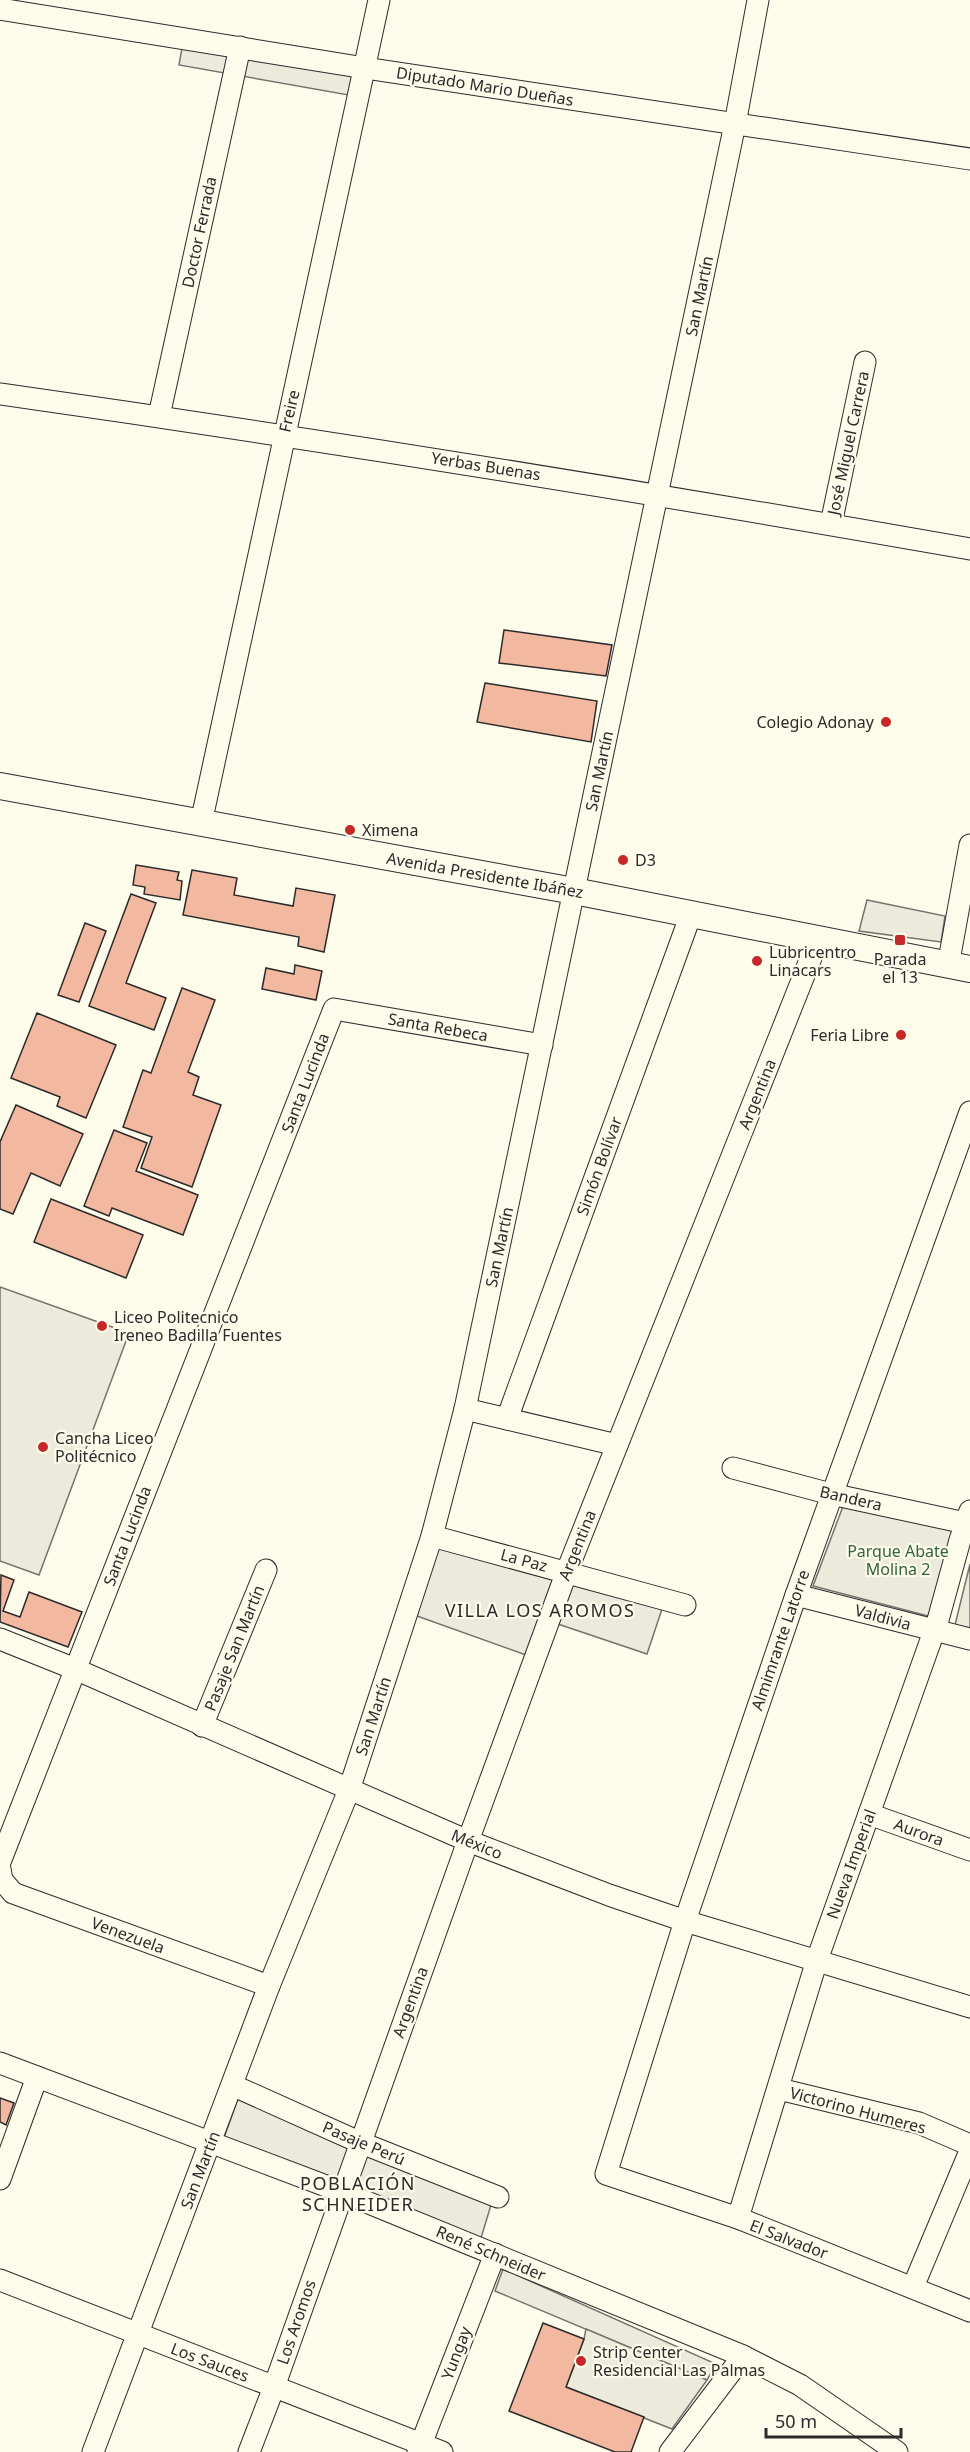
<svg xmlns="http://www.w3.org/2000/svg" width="970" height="2452" font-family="'Noto Sans',sans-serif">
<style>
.green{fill:#ecebdb;stroke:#74746e;stroke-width:1.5}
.parking{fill:#eceadb;stroke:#74746e;stroke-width:1.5}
.building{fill:#f2b8a0;stroke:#2b2b2b;stroke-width:1.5}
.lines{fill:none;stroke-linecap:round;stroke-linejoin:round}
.minor-casing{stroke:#2b2b2b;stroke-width:23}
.major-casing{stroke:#2b2b2b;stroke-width:28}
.minor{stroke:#fdfbea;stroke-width:21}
.major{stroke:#fdfbea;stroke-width:26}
.poi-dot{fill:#c62828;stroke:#fdfbea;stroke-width:2}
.labels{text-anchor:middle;stroke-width:4.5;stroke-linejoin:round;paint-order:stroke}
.street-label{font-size:16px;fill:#2b2b2b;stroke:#fdfbea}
.poi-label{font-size:16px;fill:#2b2b2b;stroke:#fdfbea;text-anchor:start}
.park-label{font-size:16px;fill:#34623c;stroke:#fdfbea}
.neighbourhood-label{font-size:18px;letter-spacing:1.5px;fill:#2b2b2b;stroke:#fdfbea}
</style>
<rect width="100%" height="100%" fill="#fdfbea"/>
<g class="green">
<polygon points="183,42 235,51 230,74 179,65"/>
<polygon points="242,51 360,72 354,96 236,75"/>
<polygon points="867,900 945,916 941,942 859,931"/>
<polygon points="0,1287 129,1333 39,1575 0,1561"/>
<polygon points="845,1501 963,1527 932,1617 813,1586"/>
<polygon points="438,1542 662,1609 647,1654 540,1618 526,1655 417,1616"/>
<polygon points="970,1564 970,1628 955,1625"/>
<polygon points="239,2096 491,2205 481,2238 224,2138"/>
<polygon points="503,2269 716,2364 707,2380 495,2291"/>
</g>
<polygon class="parking" points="586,2329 707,2380 672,2429 566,2387 584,2339"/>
<g class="building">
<polygon points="504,630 612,645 606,676 499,663"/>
<polygon points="485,683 597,701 591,742 477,722"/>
<polygon points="136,865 179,872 177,880 182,881 180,900 144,894 145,887 133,885"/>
<polygon points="192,870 237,878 234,895 293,906 296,888 335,895 324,952 298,946 299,937 183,915"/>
<polygon points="131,894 156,903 126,983 166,998 154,1030 89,1006"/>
<polygon points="85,923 106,931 79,1002 58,995"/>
<polygon points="295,965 322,971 316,1000 262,989 266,968 294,974"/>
<polygon points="182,988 215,1000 188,1072 199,1077 193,1095 221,1105 192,1187 141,1168 152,1137 123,1127 143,1070 151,1073"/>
<polygon points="37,1013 116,1045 86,1118 57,1106 60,1097 11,1078"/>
<polygon points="16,1105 83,1134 60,1186 31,1173 13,1214 0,1209 0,1142"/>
<polygon points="114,1130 147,1143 136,1171 198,1195 183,1235 112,1208 109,1216 84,1206"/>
<polygon points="51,1199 143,1235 126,1278 34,1242"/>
<polygon points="1,1575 14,1580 3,1611 20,1617 29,1592 82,1612 68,1647 0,1622"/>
<polygon points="0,2098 14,2103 6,2125 0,2122"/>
<polygon points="543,2323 584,2339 566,2387 644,2417 631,2452 615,2452 509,2411"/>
</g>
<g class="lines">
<defs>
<g id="minor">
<polyline points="0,9 365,68 970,159"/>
<path d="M0,394c324,46 647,98 970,155"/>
<polyline points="159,416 240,47"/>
<polyline points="831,524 865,362"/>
<polyline points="201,823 379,0"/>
<polyline points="948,966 970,845"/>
<polyline points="970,1112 796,1595 685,1921 606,2174 738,2218 970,2311"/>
<polyline points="465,1409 617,1445"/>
<polyline points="507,1419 691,914"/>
<polyline points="733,1468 831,1494 970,1524"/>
<polyline points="432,1536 685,1605"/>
<polyline points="796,1595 970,1639"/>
<polyline points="0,1639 75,1669 468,1841 609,1895 685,1921 970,2007"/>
<polyline points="202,1726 266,1570"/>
<polyline points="869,1814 970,1850"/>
<polyline points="0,1862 334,1009 542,1045"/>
<polyline points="0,1869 2,1880 13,1893 269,1986"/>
<polyline points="0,2063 342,2192 743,2356 800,2385 897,2452"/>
<polyline points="232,2085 359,2142 498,2197"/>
<polyline points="779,2089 919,2123 970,2145"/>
<polyline points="0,2179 37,2077"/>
<polyline points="738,2218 817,1960 938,1620 960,1540 970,1511"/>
<polyline points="0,2280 442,2452"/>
<polyline points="913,2287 970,2151"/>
<polyline points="93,2452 269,1986 349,1790 432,1536 465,1409 735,124 758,0"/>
<polyline points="249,2452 274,2387 468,1841 567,1571 818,940"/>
<polyline points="418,2452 495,2254"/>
<polyline points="670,2452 743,2356"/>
</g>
<polyline id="major" points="0,786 574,891 970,969"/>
</defs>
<use href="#minor" class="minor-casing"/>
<use href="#major" class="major-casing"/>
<use href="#minor" class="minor"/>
<use href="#major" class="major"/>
</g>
<g class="poi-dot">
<circle cx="886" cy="722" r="6"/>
<circle cx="350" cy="830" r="6"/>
<circle cx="623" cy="860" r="6"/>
<rect x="894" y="934" width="12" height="12" rx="3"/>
<circle cx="757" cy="961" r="6"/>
<circle cx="901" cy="1035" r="6"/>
<circle cx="102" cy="1326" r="6"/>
<circle cx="43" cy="1447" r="6"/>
<circle cx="581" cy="2361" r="6"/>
</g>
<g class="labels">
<g class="street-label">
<text transform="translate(485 86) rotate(9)" y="6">Diputado Mario Dueñas</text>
<text transform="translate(199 232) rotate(-78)" y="6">Doctor Ferrada</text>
<text transform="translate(699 296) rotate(-78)" y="6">San Martín</text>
<text transform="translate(289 411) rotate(-77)" y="6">Freire</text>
<text transform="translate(848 443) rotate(-78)" y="6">José Miguel Carrera</text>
<text transform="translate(486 466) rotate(9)" y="6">Yerbas Buenas</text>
<text transform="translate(599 771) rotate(-78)" y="6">San Martín</text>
<text transform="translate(485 875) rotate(10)" y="6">Avenida Presidente Ibáñez</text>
<text transform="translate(438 1027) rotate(10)" y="6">Santa Rebeca</text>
<text transform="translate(305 1083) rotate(-69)" y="6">Santa Lucinda</text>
<text transform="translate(757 1094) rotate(-68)" y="6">Argentina</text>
<text transform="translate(599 1166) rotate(-70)" y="6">Simón Bolívar</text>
<text transform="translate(499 1247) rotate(-78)" y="6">San Martín</text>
<text transform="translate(851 1498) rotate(13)" y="6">Bandera</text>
<text transform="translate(127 1536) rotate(-69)" y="6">Santa Lucinda</text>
<text transform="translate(577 1545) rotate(-68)" y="6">Argentina</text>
<text transform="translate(524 1560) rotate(15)" y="6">La Paz</text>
<text transform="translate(883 1617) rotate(15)" y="6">Valdivia</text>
<text transform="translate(780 1640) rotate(-71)" y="6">Almimrante Latorre</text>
<text transform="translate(234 1648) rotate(-68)" y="6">Pasaje San Martín</text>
<text transform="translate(373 1716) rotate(-72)" y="6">San Martín</text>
<text transform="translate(919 1832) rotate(20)" y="6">Aurora</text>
<text transform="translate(477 1844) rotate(22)" y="6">México</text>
<text transform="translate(851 1864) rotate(-70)" y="6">Nueva Imperial</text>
<text transform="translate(128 1935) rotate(20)" y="6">Venezuela</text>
<text transform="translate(410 2002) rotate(-70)" y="6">Argentina</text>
<text transform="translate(858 2110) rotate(15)" y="6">Victorino Humeres</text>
<text transform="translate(364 2143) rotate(23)" y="6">Pasaje Perú</text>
<text transform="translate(200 2170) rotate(-69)" y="6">San Martín</text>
<text transform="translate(789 2239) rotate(21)" y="6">El Salvador</text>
<text transform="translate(491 2253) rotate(23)" y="6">René Schneider</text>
<text transform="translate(296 2322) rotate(-71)" y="6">Los Aromos</text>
<text transform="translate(456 2353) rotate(-69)" y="6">Yungay</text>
<text transform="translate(210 2362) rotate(21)" y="6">Los Sauces</text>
</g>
<g class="poi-label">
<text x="874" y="728" text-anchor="end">Colegio Adonay</text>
<text x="362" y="836">Ximena</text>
<text x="635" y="866">D3</text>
<text x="769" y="958">Lubricentro<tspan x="769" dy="18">Linacars</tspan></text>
<text x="900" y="965" text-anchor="middle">Parada<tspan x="900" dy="18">el 13</tspan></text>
<text x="889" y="1041" text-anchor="end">Feria Libre</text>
<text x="114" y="1323">Liceo Politecnico<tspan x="114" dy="18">Ireneo Badilla Fuentes</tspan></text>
<text x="55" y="1444">Cancha Liceo<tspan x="55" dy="18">Politécnico</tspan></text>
<text x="593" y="2358">Strip Center<tspan x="593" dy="18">Residencial Las Palmas</tspan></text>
</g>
<g class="park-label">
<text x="898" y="1557">Parque Abate<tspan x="898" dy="18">Molina 2</tspan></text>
</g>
<g class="neighbourhood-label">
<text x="540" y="1617">VILLA LOS AROMOS</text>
<text x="358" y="2190">POBLACIÓN<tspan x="358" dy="21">SCHNEIDER</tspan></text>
</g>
</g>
<path d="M766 2428v9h135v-9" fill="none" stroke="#2b2b2b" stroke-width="3"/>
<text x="775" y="2428" font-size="18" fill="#2b2b2b" stroke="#fdfbea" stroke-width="4.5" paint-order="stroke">50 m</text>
</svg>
